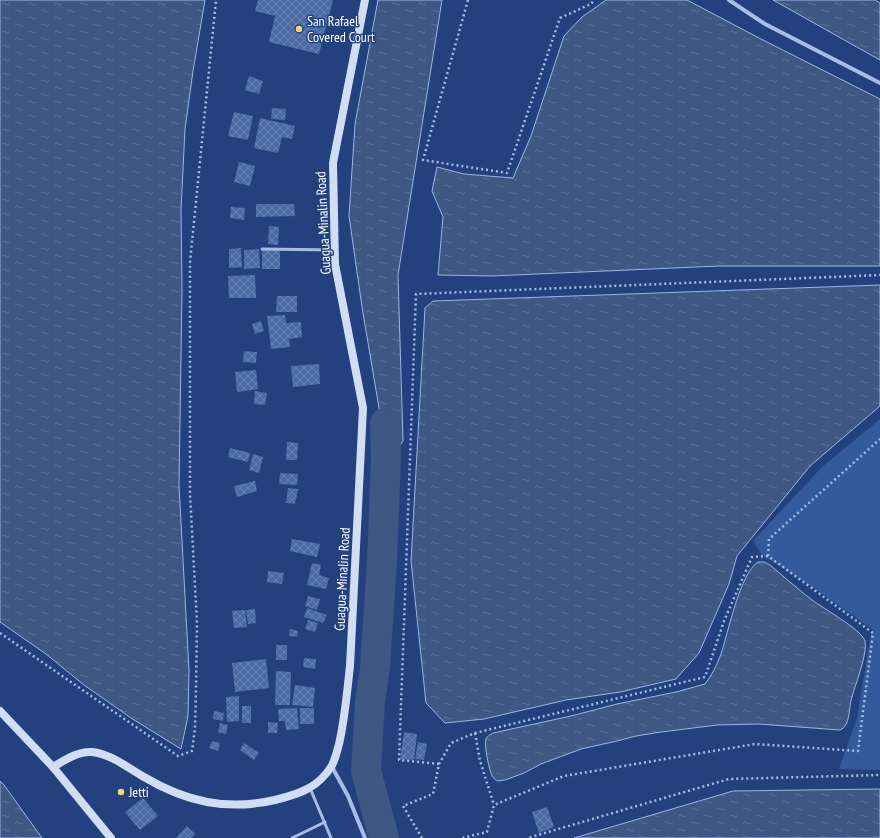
<svg xmlns="http://www.w3.org/2000/svg" width="880" height="838" font-family="'PT Sans Narrow',sans-serif">
<style>
.green{fill:#355a9c}
.water{fill:url(#water-ripples);stroke:#9bb7e7}
.lines{fill:none;stroke-linecap:round;stroke-linejoin:round}
.river{stroke:#3f5783;stroke-width:30}
.building{fill:url(#building-cross-hatch)}
.path{stroke:#a7bde6;stroke-width:2.5;stroke-dasharray:2 3;stroke-linecap:butt}
.lane{stroke:#a7bde6;stroke-width:3}
.street{stroke:#a7bde6;stroke-width:4}
.secondary{stroke:#d1ddf5;stroke-width:8}
.poi-dot{fill:#f2d86a;stroke:#22417e;stroke-width:1.5}
.labels{text-anchor:middle;stroke-width:3;stroke-linejoin:round;paint-order:stroke}
.poi-label{font-size:14px;fill:#fff;stroke:#22417e;text-anchor:start}
.street-label{font-size:14px;fill:#fff;stroke:#22417e}
</style>
<defs>
<pattern id="water-ripples" width="26" height="14" patternUnits="userSpaceOnUse"><rect width="26" height="14" fill="#3f5783"/><path d="M2 4q2-2 4 0t4 0M15 11q2-2 4 0t4 0" fill="none" stroke="#5c7096"/></pattern>
<pattern id="building-cross-hatch" width="8" height="8" patternUnits="userSpaceOnUse"><rect width="8" height="8" fill="#4b6ba7"/><path d="M0 0l8 8M0 8l8-8" fill="none" stroke="#6681b4"/></pattern>
</defs>
<rect width="100%" height="100%" fill="#22417e"/>
<polygon class="green" points="880,419 880,770 839,769 857,718 872,629 817,590 762,555 753,541 822,467"/>
<g class="water">
<polygon points="0,0 205,0 193,71 185,129 181,210 182,290 179,485 189,671 188,716 181,749 131,718 84,685 46,654 0,622"/>
<polygon points="378,0 442,0 398,275 403,441 379,473 379,408 362,307 349,216 355,124"/>
<polygon points="606,0 687,0 759,38 880,99 880,266 719,266 492,276 438,275 443,217 432,191 437,167 464,174 513,178 531,136 564,36 582,17"/>
<polygon points="773,0 875,0 880,3 880,60"/>
<polygon points="880,285 880,406 810,466 737,556 729,584 699,653 676,679 620,692 566,700 484,719 445,723 426,703 411,561 425,308 433,301"/>
<path d="M758,562h6l6,3c14,12 28,24 42,35 12,9 49,29 53,41 3,12 -10,44 -13,56 -4,11 -1,29 -12,33l-81,-6 -42,1 -56,7 -25,4 -19,5 -36,8 -40,15 -17,9 -19,7 -7,1c-2,-1 -4,-2 -5,-4 -4,-5 -9,-32 -7,-38 1,-3 4,-4 7,-6l78,-17 46,-12 59,-12 29,-8c7,-9 12,-19 16,-30 7,-21 19,-81 37,-92z"/>
<polygon points="0,781 4,785 42,838 0,838"/>
<polygon points="880,789 880,838 574,838 733,791"/>
</g>
<g class="lines">
<polyline class="river" points="384,838 366,771 370,702 375,667 382,561 386,458 385,423"/>
</g>
<g class="building">
<polygon points="258,0 333,0 319,54 269,42 275,16 255,11"/>
<polygon points="249,76 263,81 259,94 245,90"/>
<polygon points="272,108 286,109 285,120 271,119"/>
<polygon points="234,112 253,116 248,140 228,136"/>
<polygon points="260,118 295,126 292,139 282,137 278,153 254,148"/>
<polygon points="239,162 255,166 250,186 234,182"/>
<polygon points="256,204 294,204 295,216 256,217"/>
<polygon points="231,207 245,208 244,220 230,218"/>
<polygon points="269,226 279,227 278,245 268,244"/>
<polygon points="241,248 242,267 229,268 229,249"/>
<polygon points="259,249 260,268 244,269 244,250"/>
<polygon points="280,249 280,269 262,269 262,250"/>
<polygon points="255,275 256,298 229,298 228,276"/>
<polygon points="277,296 297,296 297,312 276,312"/>
<polygon points="285,315 286,323 301,322 302,337 289,339 290,347 271,349 267,316"/>
<polygon points="261,321 264,331 255,334 252,324"/>
<polygon points="244,351 257,352 256,363 243,362"/>
<polygon points="319,364 320,384 293,387 291,366"/>
<polygon points="256,370 258,389 237,392 235,372"/>
<polygon points="255,391 267,393 265,405 254,404"/>
<polygon points="287,442 298,443 297,460 286,460"/>
<polygon points="230,448 250,453 248,462 228,457"/>
<polygon points="253,454 263,457 259,473 249,470"/>
<polygon points="280,473 298,474 297,485 279,484"/>
<polygon points="255,481 257,491 237,497 234,486"/>
<polygon points="288,488 298,489 295,504 286,503"/>
<polygon points="292,539 320,544 317,557 290,551"/>
<polygon points="312,563 321,565 319,575 329,578 326,589 307,585"/>
<polygon points="268,571 284,573 282,584 267,582"/>
<polygon points="308,596 320,599 317,610 305,606"/>
<polygon points="307,608 327,615 323,623 304,617"/>
<polygon points="255,609 256,623 248,624 246,610"/>
<polygon points="245,610 247,627 234,628 232,611"/>
<polygon points="308,620 318,623 315,632 305,629"/>
<polygon points="290,629 298,631 297,637 289,636"/>
<rect x="276" y="645" width="11" height="15"/>
<polygon points="304,658 316,659 315,669 303,667"/>
<polygon points="266,659 269,688 235,692 232,663"/>
<polygon points="276,671 291,672 290,705 275,705"/>
<polygon points="295,685 315,688 313,707 292,705"/>
<polygon points="239,696 239,721 227,722 226,697"/>
<rect x="242" y="706" width="9" height="17"/>
<polygon points="297,708 299,729 286,730 285,721 279,721 278,709"/>
<rect x="300" y="708" width="14" height="16"/>
<polygon points="214,711 224,713 223,721 213,719"/>
<polygon points="268,722 278,723 277,733 268,733"/>
<polygon points="220,723 228,725 226,734 218,732"/>
<polygon points="404,732 417,734 414,760 400,759"/>
<polygon points="212,741 220,743 218,751 209,748"/>
<polygon points="418,742 427,744 424,760 415,759"/>
<polygon points="244,743 259,753 254,760 240,750"/>
<polygon points="143,798 158,816 140,830 125,812"/>
<polygon points="547,807 554,827 539,833 532,812"/>
<polygon points="187,826 195,834 192,838 176,838"/>
</g>
<g class="lines">
<g class="path">
<polyline points="468,0 423,160 507,173 560,18 591,4 594,0"/>
<polyline points="768,556 769,539 880,439"/>
<polyline points="0,633 178,756 192,751 195,728 196,687 197,623 190,494 190,262 216,0"/>
<polyline points="475,733 480,761 494,805"/>
<polyline points="439,764 399,760 416,294 880,275"/>
<polyline points="422,838 403,806 433,794 439,764 451,743 475,733 705,677 724,621 752,557 768,556 873,633 858,751 755,744 564,776 494,805 487,832 462,838"/>
<polyline points="530,838 531,837 729,779 880,775"/>
</g>
<g class="lane">
<polyline points="262,249 334,250"/>
<polyline points="310,788 331,838"/>
<polyline points="292,838 325,822"/>
</g>
<g class="street">
<polyline points="729,0 765,24 880,83"/>
<polyline points="332,767 348,796 365,838"/>
</g>
<g class="secondary">
<polyline points="0,711 53,767 111,838"/>
<path d="M53,767c12,-7 25,-16 39,-15 19,2 36,16 52,25 42,25 83,34 131,23 12,-3 24,-6 34,-12 8,-4 17,-13 22,-21 4,-6 6,-16 8,-23 6,-26 8,-52 11,-78l13,-258 -28,-144 -2,-101 32,-163"/>
</g>
</g>
<g class="poi-dot">
<circle cx="299" cy="29" r="4"/>
<circle cx="121" cy="792" r="4"/>
</g>
<g class="labels">
<g class="poi-label">
<text x="307" y="26">San Rafael<tspan x="307" dy="16">Covered Court</tspan></text>
<text x="129" y="797">Jetti</text>
</g>
<g class="street-label">
<text transform="translate(323 223) rotate(-93)" y="5">Guagua-Minalin Road</text>
<text transform="translate(342 579) rotate(-87)" y="5">Guagua-Minalin Road</text>
</g>
</g>
</svg>
